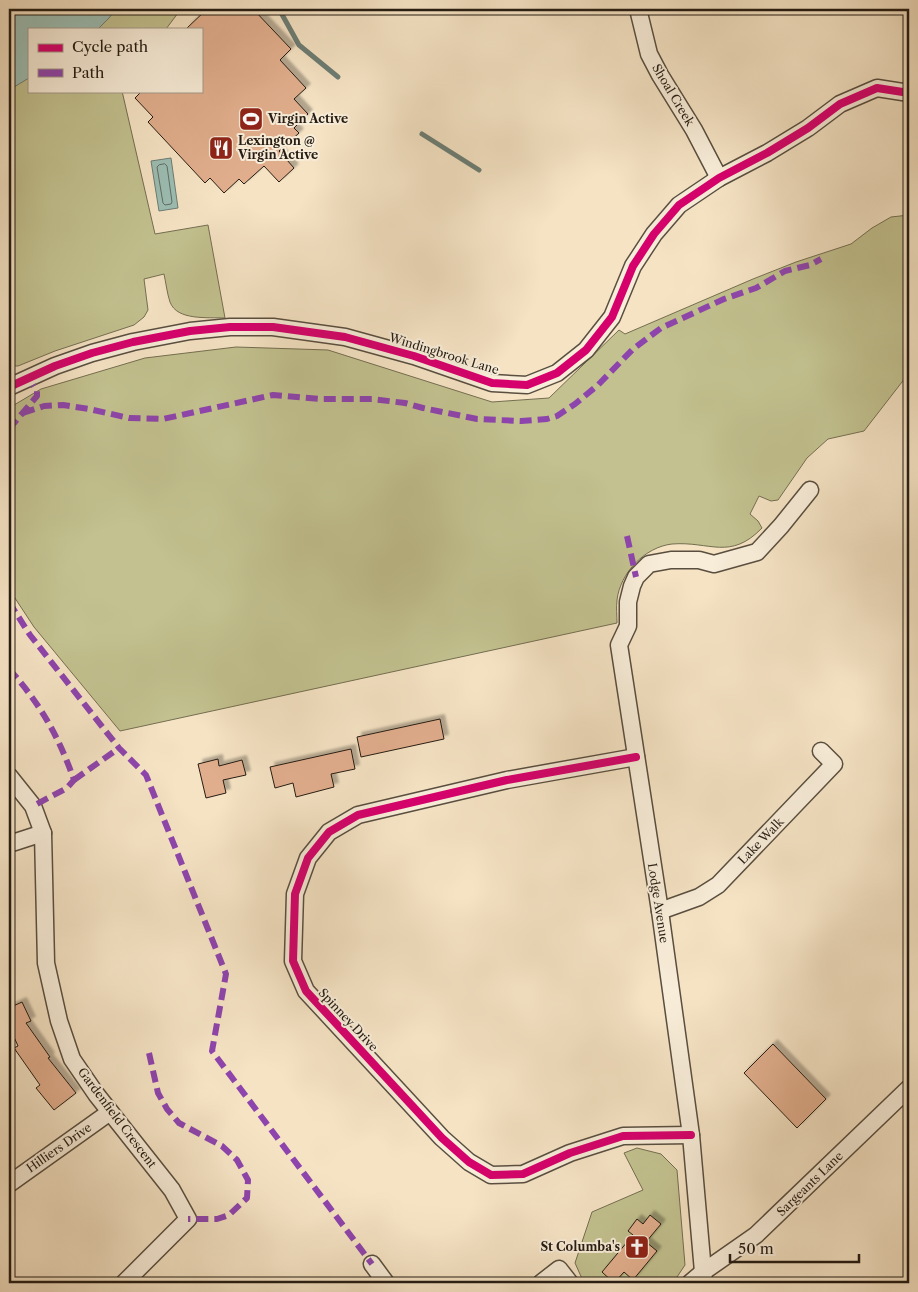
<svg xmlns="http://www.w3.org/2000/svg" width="918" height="1292" font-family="'Libre Caslon Text',serif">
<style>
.green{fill:#c2c18f;stroke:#746e51}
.water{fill:#9cbeb4;stroke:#6c7d74}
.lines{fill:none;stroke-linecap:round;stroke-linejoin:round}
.shore{stroke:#606d64;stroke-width:1}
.stream{stroke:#6c7d74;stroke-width:5}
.building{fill:#e1ae8d;stroke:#251c13;filter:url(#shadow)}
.minor-casing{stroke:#594e3f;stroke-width:19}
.minor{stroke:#f8edd9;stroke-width:16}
.quiet{stroke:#8e44ad;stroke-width:6;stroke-dasharray:12 6;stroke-linecap:butt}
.cycleway-casing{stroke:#f8edd9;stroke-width:11}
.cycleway{stroke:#d6006c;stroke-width:8}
.labels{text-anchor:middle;stroke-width:4;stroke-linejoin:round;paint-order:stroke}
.street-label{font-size:12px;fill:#251c13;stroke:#f8edd9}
.poi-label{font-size:12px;font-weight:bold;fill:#251c13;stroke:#f8edd9;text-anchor:start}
</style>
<defs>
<filter id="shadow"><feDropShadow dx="4.5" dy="-4.5" stdDeviation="1" flood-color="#0004"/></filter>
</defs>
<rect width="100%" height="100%" fill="#f5e3c4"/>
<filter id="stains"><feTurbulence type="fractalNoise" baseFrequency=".004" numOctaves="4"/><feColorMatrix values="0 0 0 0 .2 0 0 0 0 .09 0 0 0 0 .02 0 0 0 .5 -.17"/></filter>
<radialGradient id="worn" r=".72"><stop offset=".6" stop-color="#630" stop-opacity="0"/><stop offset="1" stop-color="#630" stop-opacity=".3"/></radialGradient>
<g class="green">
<path d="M9,9h172l-15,20h-137v62h93l33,143 53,-9 17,93c-17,-1 -48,3 -55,-16 -3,-9 -4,-19 -6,-28l-20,5 4,31 -4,7 -10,8 -79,26 -37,15h-9z"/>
<path d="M909,215v158l-45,58 -36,8 -21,19 -29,42 -7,1 -12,-5 -9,18 8,7 4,7c-32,33 -52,13 -90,16 -27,3 -52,29 -55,56 -1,7 0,16 0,23l-497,108 -86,-104 -25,-38v-181l32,-19 104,-31 91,-11 92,3 164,52 57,-4 70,-68 6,4 128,-55 43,-17 55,-18 21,-16 19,-11z"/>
<polygon points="637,1148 661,1154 677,1170 685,1265 673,1283 584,1283 575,1263 592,1212 643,1190 624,1153"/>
</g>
<g class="water">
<polygon points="9,9 116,9 109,18 98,29 29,29 29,78 9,90"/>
<polygon points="171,158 178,208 159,211 151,161"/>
</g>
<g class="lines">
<polygon class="shore" points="165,164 167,166 172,202 171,204 165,205 163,203 157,167 159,165"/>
<g class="stream">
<polyline points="279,9 299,45 338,77"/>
<polyline points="422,134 479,170"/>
</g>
</g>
<g class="building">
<polygon points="207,9 253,9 291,49 280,60 306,88 294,99 308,114 294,128 299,133 279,151 294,168 279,182 264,166 244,184 239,179 224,193 210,178 205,183 148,122 153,117 135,98 142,91 201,91 201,29 186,29"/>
<polygon points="440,719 444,739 361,757 357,737"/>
<polygon points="351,749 355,769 331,774 334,787 296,797 293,783 275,788 270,767"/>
<polygon points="218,759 219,766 242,760 246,775 223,780 226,793 206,798 198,764"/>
<polygon points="22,1002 31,1021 26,1023 50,1057 48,1058 76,1093 54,1110 36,1088 40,1085 14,1048 18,1046 9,1026 9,1008"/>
<polygon points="773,1044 826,1099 797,1128 744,1073"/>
<polygon points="650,1215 661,1224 646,1242 657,1251 633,1280 624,1272 614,1283 602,1272 633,1235 628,1231 637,1219 643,1224"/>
</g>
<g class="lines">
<defs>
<g id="minor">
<polyline points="638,9 649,54 660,75 694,130 719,178"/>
<polyline points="9,387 55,366 92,353 133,342 190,331 230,327 273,327 345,337 414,356 492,383 527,385 557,373 586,350 612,317 633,266 654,234 679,205 719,178 767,153 808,128 840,104 877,88 909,93"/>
<polyline points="636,757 507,780 358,815 329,832 308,858 295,894 293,961 306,991 442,1138 469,1162 491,1175 523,1174 570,1153 623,1136 691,1135"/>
<polyline points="9,776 33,806 43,833 46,963 59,1021 72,1059 96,1094 172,1190 188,1219 124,1283"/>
<polyline points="9,844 43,833"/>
<polyline points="660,911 699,897 718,885 834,764 821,751"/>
<polyline points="9,1184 110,1112"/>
<polyline points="372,1264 386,1283"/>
<polyline points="541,1283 559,1269 570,1283"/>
<polyline points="690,1283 703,1272 756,1235 909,1088"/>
<polyline points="704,1283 691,1135 660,911 619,645 628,626 628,602 632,586 636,577 649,564 671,560 699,560 714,564 757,552 781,526 810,490"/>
</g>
</defs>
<use href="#minor" class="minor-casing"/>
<use href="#minor" class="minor"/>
<g class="quiet">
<polyline points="23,413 44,406 63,405 89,409 129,418 163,419 273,395 322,399 372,399 405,403 423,408 477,419 521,421 547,419 557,416 575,404 598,385 633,349 661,328 724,299 756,288 785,271 810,265 821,259"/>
<polyline points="9,429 37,396 37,391 33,385"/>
<polyline points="627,536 636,577"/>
<polyline points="9,602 30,635 119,748 146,775 226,974 212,1051 372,1264"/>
<path d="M9,669c31,34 50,68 65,111l-7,8 -34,18"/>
<polyline points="74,780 119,748"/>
<polyline points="149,1053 158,1093 167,1109 179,1123 222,1146 237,1160 248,1180 247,1198 229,1215 217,1219 188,1219"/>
</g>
<defs>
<g id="cycleway">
<polyline points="9,387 55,366 92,353 133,342 190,331 230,327 273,327 345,337 414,356 492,383 527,385 557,373 586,350 612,317 633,266 654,234 679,205 719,178 767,153 808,128 840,104 877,88 909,93"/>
<polyline points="636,757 507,780 358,815 329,832 308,858 295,894 293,961 306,991 442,1138 469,1162 491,1175 523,1174 570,1153 623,1136 691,1135"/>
</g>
</defs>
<use href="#cycleway" class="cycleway-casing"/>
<use href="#cycleway" class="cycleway"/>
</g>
<defs>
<symbol id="stadium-square" viewBox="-11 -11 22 22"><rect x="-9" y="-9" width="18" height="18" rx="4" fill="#8f2418" stroke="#f8edd9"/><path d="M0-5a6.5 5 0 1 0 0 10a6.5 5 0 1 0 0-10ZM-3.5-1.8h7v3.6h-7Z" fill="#fff"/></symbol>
<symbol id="restaurant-square" viewBox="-11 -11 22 22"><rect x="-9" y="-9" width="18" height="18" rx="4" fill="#8f2418" stroke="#f8edd9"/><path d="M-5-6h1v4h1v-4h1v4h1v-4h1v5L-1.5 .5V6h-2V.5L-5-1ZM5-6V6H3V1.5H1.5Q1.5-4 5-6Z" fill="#fff"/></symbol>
<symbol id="church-square" viewBox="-11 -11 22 22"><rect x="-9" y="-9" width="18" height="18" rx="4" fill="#8f2418" stroke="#f8edd9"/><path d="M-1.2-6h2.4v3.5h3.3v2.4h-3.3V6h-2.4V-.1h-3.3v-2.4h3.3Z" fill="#fff"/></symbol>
</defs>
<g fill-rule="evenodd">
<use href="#stadium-square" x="237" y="105" width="28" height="28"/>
<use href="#restaurant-square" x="207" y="134" width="28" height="28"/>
<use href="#church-square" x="623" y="1233" width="28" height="28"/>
</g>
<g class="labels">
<g class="street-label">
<text transform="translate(673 95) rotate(59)" y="4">Shoal Creek</text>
<text transform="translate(444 354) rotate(17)" y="4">Windingbrook Lane</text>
<text transform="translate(761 841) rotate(-46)" y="4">Lake Walk</text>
<text transform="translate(658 903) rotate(81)" y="4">Lodge Avenue</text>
<text transform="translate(348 1020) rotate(47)" y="4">Spinney Drive</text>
<text transform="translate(117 1118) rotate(53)" y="4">Gardenfield Crescent</text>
<text transform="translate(59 1148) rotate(-35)" y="4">Hilliers Drive</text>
<text transform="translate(810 1184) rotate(-44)" y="4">Sargeants Lane</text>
</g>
<g class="poi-label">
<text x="268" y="123">Virgin Active</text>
<text x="238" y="145">Lexington @<tspan x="238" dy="14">Virgin Active</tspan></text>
<text x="620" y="1251" text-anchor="end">St Columba's</text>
</g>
</g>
<rect width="918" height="1292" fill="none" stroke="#f5e3c4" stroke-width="30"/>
<rect x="10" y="10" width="898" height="1272" fill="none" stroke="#251c13" stroke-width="2.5"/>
<rect x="15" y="15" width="888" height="1262" fill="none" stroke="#251c13"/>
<rect x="28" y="28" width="175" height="65" fill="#f8edd9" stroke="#a4998a"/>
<rect x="38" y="44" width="25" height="8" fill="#d6006c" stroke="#a4998a"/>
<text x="72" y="52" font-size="15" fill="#251c13">Cycle path</text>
<rect x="38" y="69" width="25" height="8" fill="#8e44ad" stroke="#a4998a"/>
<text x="72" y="78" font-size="15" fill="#251c13">Path</text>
<path d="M730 1254v8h129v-8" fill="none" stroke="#251c13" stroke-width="2.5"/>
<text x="738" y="1254" font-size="15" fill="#251c13" stroke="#f8edd9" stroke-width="4" paint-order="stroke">50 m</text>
<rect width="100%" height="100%" filter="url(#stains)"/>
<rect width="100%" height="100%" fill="url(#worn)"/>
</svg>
